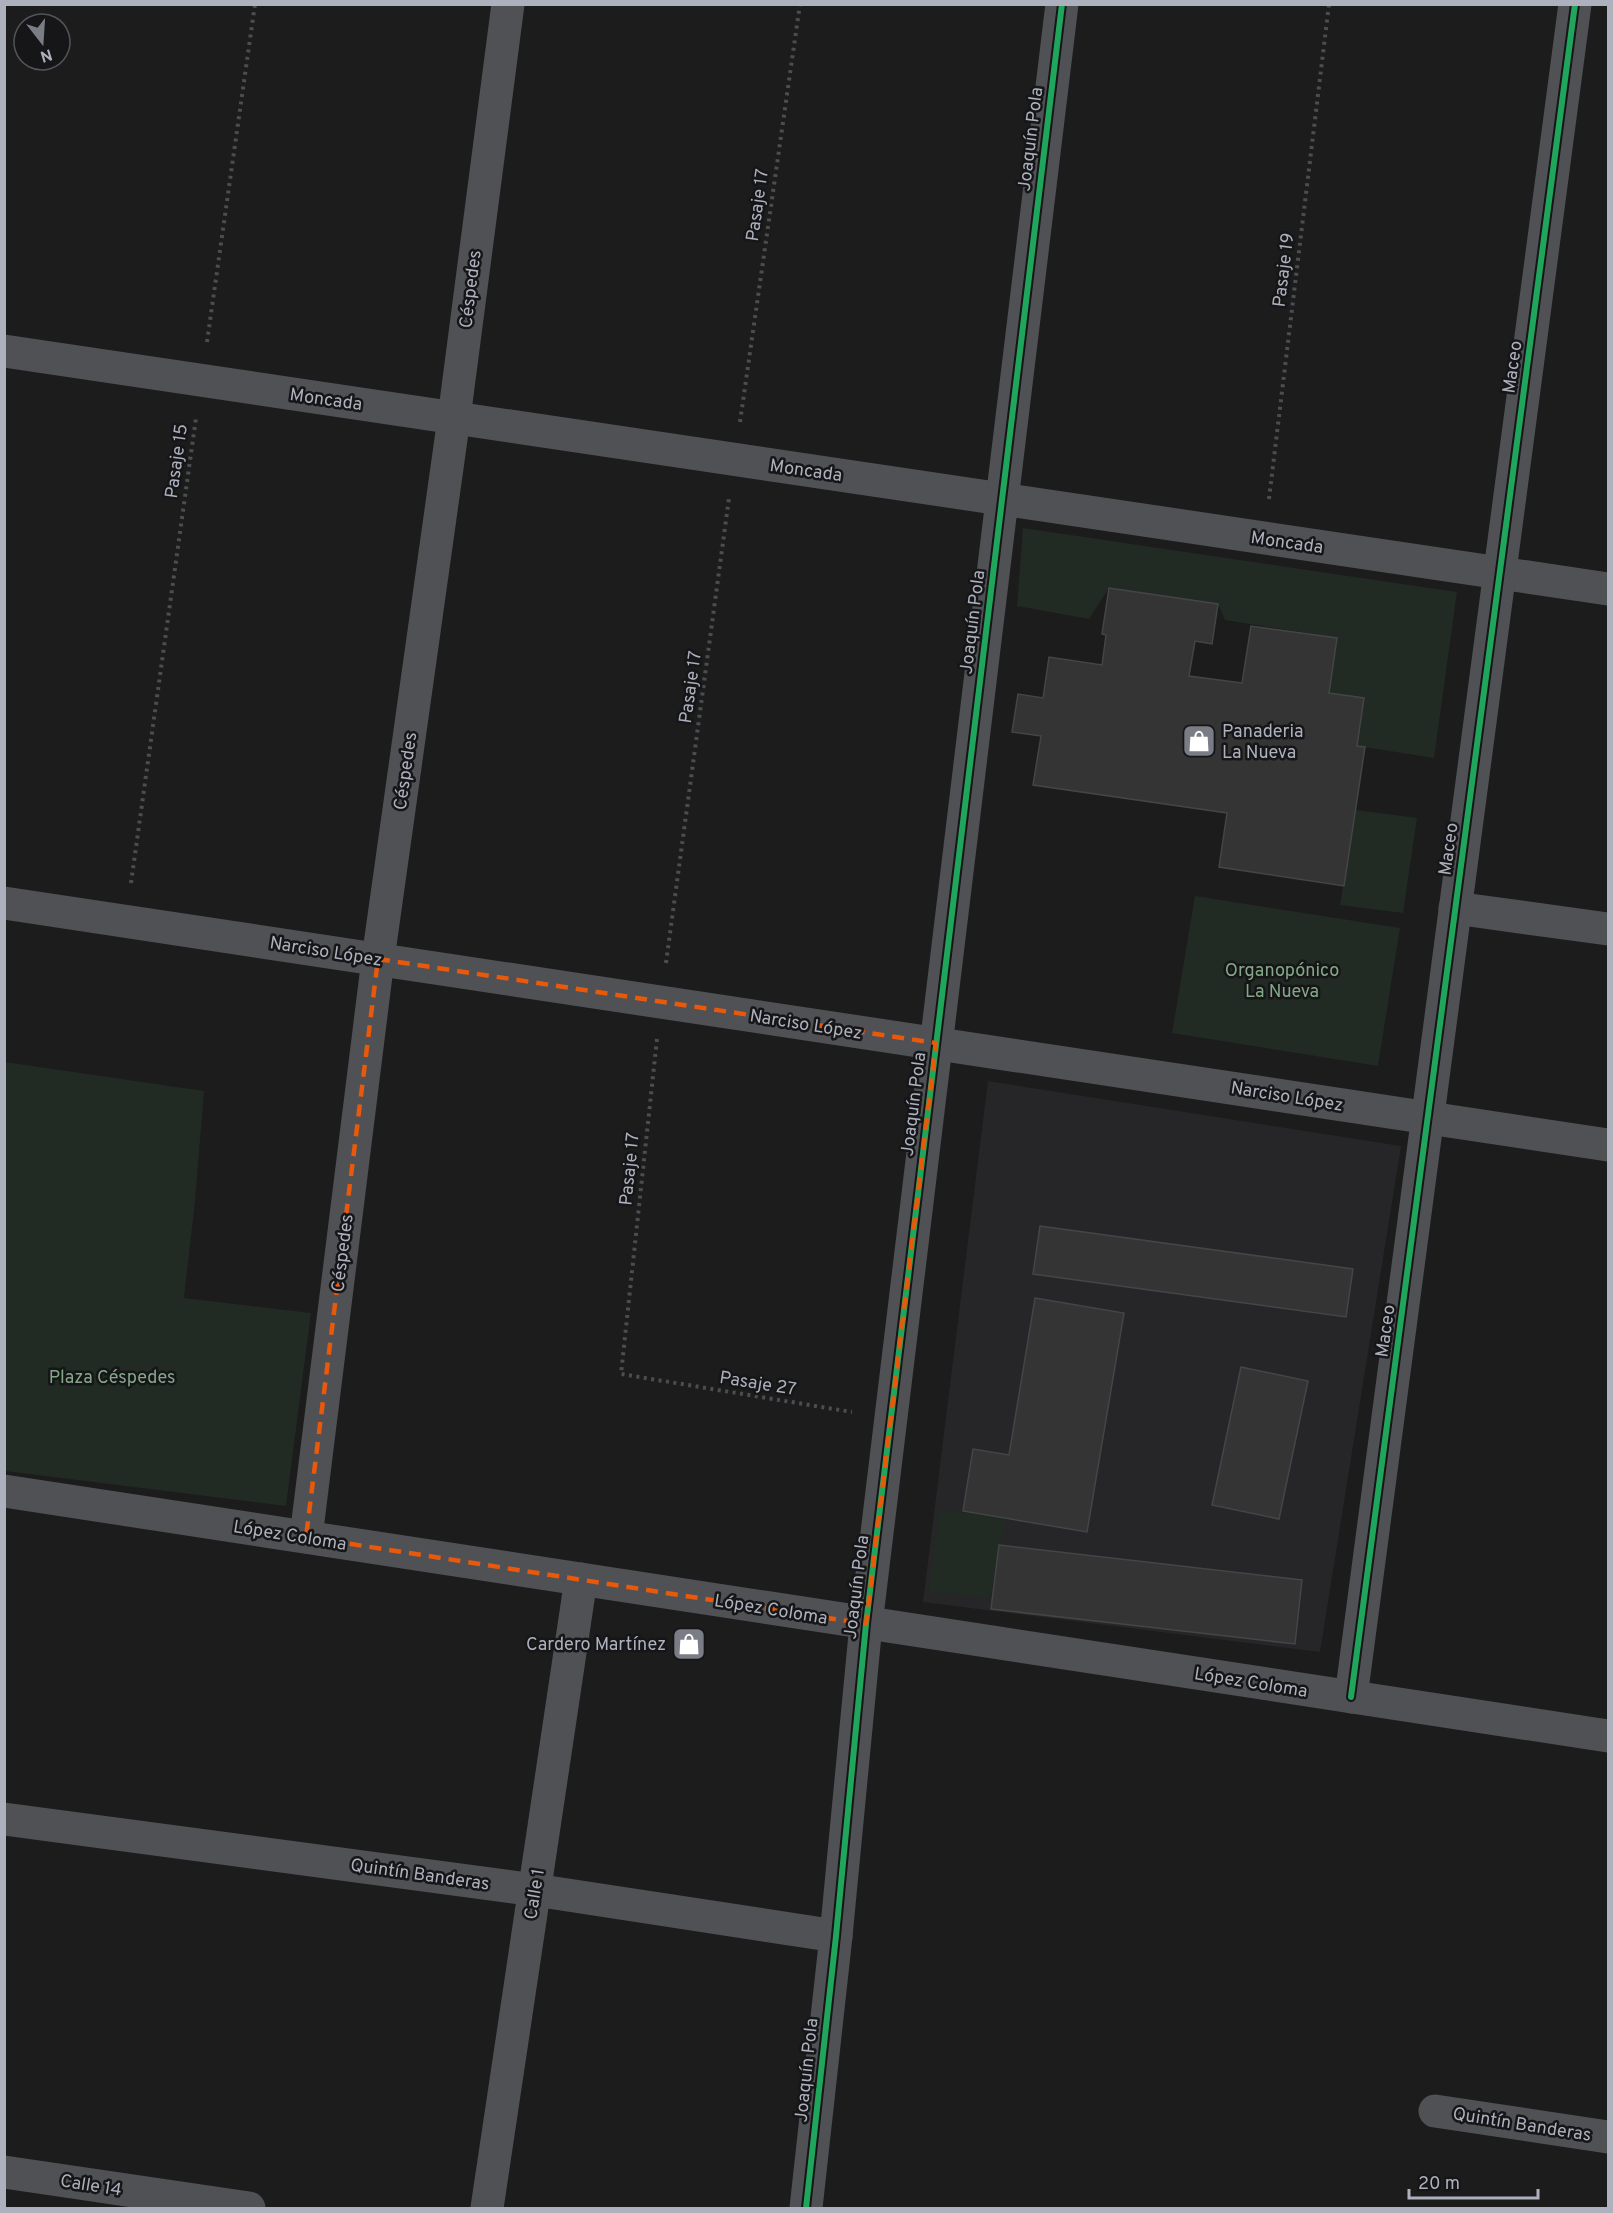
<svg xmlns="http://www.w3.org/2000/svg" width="1613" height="2213" font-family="Overpass,sans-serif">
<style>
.built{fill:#262628}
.green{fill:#212a23}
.building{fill:#343434;stroke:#444548;stroke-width:1.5}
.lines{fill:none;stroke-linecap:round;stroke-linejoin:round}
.path{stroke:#4c4d50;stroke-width:4;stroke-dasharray:3 4.5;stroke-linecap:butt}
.minor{stroke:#505155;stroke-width:33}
.cycleway-casing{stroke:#161618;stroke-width:10}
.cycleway{stroke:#20a55d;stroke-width:6}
.marked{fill:none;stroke:#e8590c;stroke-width:4.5;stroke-dasharray:12 8;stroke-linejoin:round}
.labels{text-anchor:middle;stroke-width:5;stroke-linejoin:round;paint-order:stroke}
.street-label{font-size:18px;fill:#adb1bd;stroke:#161618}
.poi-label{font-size:18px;fill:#adb1bd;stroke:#161618;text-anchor:start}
.park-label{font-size:18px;fill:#84a887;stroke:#161618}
</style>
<rect width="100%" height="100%" fill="#1c1c1c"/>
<polygon class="built" points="988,1081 1401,1146 1320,1652 923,1602"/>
<g class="green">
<polygon points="1023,528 1457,592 1434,758 1357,746 1364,698 1329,693 1337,638 1225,620 1218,604 1109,588 1089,619 1017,606"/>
<polygon points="1356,810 1417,818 1403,913 1340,905"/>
<polygon points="1195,896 1400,928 1378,1066 1172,1033"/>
<polygon points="5,1062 204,1091 195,1201 184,1298 311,1313 286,1506 5,1471"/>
<polygon points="940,1510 1006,1518 990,1598 929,1592"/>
</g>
<g class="building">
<polygon points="1109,588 1218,604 1212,644 1195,641 1189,676 1242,683 1251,626 1337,638 1329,693 1364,698 1357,746 1365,747 1344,886 1219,867 1227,813 1033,785 1041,736 1012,732 1018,694 1043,698 1049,657 1102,665 1106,635 1102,634"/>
<polygon points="1040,1226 1353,1269 1346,1317 1033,1274"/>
<polygon points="1035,1298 1124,1313 1087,1532 963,1511 973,1449 1009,1455"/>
<polygon points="1241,1367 1308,1381 1279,1519 1212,1505"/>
<polygon points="999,1545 1302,1580 1295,1644 991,1609"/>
</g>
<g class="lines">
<g class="path">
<polyline points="207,342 255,4"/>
<polyline points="740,422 800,4"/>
<polyline points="1269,499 1329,4"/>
<polyline points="131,883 196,418"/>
<polyline points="666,963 729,498"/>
<polyline points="657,1039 621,1374 852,1412"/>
</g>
<g class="minor">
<polyline points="4,351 1608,589"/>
<polyline points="4,903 1608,1145"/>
<polyline points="1455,908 1608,929"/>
<polyline points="4,1491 1608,1736"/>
<polyline points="306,1537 378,959 454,418 508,4"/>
<polyline points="1351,1697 1575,4"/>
<polyline points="4,1819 535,1890 836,1936"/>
<polyline points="1435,2111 1608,2137"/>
<polyline points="4,2172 249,2208"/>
<polyline points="487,2208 581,1579"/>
<polyline points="806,2208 836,1936 866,1624 1062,4"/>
</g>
<defs>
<g id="cycleway">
<polyline points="1351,1697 1575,4"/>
<polyline points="806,2208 836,1936 866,1624 1062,4"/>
</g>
</defs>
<use href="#cycleway" class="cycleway-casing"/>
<use href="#cycleway" class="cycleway"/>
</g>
<path class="marked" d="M378,959l558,84 -70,581 -560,-87z"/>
<defs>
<symbol id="shop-square" viewBox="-11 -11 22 22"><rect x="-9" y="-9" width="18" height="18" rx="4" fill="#7a7d85" stroke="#161618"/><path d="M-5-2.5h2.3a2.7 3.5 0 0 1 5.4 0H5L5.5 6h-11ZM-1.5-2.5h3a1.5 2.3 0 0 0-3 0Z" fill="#fff"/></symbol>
</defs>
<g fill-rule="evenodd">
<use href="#shop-square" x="1180" y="722" width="38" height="38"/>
<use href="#shop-square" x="670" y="1625" width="38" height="38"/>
</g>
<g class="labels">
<g class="street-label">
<text transform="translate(1030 139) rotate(-83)" y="6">Joaquín Pola</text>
<text transform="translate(757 205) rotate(-82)" y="6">Pasaje 17</text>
<text transform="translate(1283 270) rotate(-83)" y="6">Pasaje 19</text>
<text transform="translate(470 289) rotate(-83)" y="6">Céspedes</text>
<text transform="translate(1512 367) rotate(-82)" y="6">Maceo</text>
<text transform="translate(326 399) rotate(8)" y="6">Moncada</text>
<text transform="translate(176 461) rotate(-82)" y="6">Pasaje 15</text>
<text transform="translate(806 470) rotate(8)" y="6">Moncada</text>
<text transform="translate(1287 542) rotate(8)" y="6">Moncada</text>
<text transform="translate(972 622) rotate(-83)" y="6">Joaquín Pola</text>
<text transform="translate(690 687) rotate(-82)" y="6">Pasaje 17</text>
<text transform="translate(405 771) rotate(-82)" y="6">Céspedes</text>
<text transform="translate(1448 849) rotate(-82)" y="6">Maceo</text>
<text transform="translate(326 951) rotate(9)" y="6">Narciso López</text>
<text transform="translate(806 1024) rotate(9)" y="6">Narciso López</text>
<text transform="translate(1287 1096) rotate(9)" y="6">Narciso López</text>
<text transform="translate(913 1104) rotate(-83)" y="6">Joaquín Pola</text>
<text transform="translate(629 1169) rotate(-84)" y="6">Pasaje 17</text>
<text transform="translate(342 1253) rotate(-83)" y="6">Céspedes</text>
<text transform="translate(1385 1331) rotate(-82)" y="6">Maceo</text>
<text transform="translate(758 1383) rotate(9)" y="6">Pasaje 27</text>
<text transform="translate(290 1535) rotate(9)" y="6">López Coloma</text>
<text transform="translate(856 1587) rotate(-83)" y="6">Joaquín Pola</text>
<text transform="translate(771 1609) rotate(9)" y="6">López Coloma</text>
<text transform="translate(1251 1682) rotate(9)" y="6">López Coloma</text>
<text transform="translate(420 1874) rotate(8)" y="6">Quintín Banderas</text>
<text transform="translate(534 1894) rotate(-81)" y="6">Calle 1</text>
<text transform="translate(806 2070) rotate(-84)" y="6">Joaquín Pola</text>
<text transform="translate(1522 2124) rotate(9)" y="6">Quintín Banderas</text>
<text transform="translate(91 2185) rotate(9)" y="6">Calle 14</text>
</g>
<g class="poi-label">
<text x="1222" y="737">Panaderia<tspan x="1222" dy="21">La Nueva</tspan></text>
<text x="666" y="1650" text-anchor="end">Cardero Martínez</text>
</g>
<g class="park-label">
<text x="1282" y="976">Organopónico<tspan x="1282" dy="21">La Nueva</tspan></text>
<text x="112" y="1383">Plaza Céspedes</text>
</g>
</g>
<rect width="1613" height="2213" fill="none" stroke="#adb1bd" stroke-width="12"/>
<g transform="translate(42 42) rotate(163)"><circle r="28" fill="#161618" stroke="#52545a" stroke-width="1.5"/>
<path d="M0-4.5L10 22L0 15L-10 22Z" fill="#7a7d85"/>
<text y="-9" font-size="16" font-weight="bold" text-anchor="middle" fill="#adb1bd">N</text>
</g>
<path d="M1409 2189v9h129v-9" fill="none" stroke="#adb1bd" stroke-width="3"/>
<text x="1418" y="2189" font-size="18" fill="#adb1bd" stroke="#161618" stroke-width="4.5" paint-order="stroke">20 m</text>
</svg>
